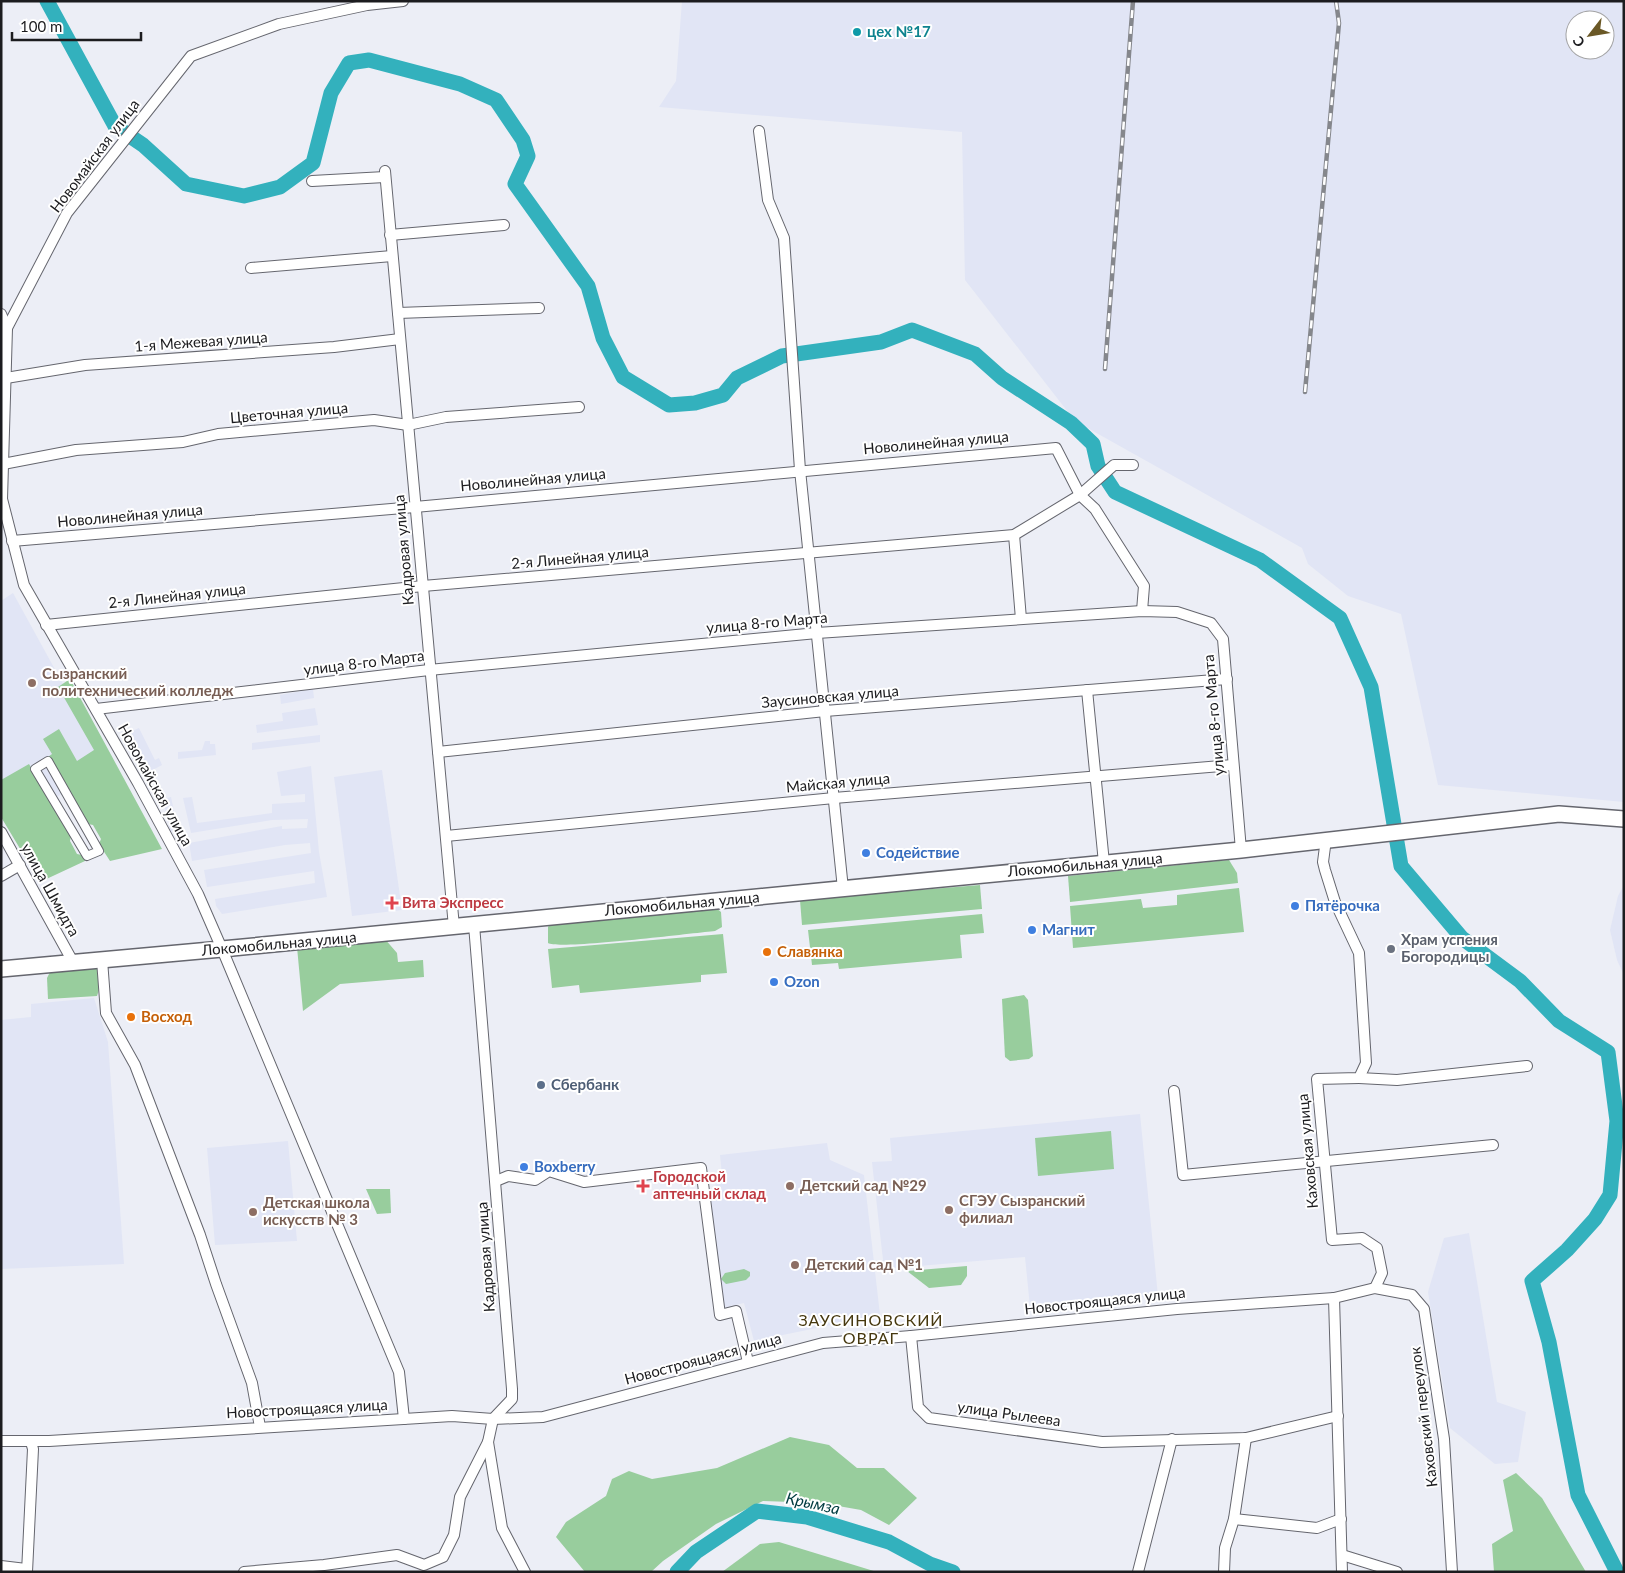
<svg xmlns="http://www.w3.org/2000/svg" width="1625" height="1573" font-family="Lato,sans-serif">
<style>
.built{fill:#e1e5f5;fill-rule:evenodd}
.green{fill:#98cd9d}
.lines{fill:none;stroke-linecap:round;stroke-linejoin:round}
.river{stroke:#33b1bd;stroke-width:15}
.pedestrian-casing{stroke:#65666e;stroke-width:10}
.minor-casing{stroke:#65666e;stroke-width:12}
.primary-casing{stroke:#65666e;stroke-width:18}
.pedestrian{stroke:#fff;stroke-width:8}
.minor{stroke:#fff;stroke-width:10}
.primary{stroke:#fff;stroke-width:15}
.rail-casing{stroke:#85878c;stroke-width:4.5}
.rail{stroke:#fff;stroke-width:2.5;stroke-dasharray:8;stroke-linecap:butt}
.culture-dot{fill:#0f9aa8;stroke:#fff;stroke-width:2}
.education-dot{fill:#8d6e63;stroke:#fff;stroke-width:2}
.shop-dot{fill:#3f7fe0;stroke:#fff;stroke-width:2}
.health-dot{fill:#e0444e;stroke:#fff;stroke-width:2}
.worship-dot{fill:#6b7280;stroke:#fff;stroke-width:2}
.food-dot{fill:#e8710a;stroke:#fff;stroke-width:2}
.service-dot{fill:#5c6f8a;stroke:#fff;stroke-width:2}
.labels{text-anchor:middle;stroke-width:4;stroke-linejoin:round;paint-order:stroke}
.culture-label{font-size:15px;font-weight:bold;fill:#0d838f;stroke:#fff;text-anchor:start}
.street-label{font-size:15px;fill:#1c1c1f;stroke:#fff}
.education-label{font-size:15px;font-weight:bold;fill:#785e54;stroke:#fff;text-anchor:start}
.shop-label{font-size:15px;font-weight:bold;fill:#366cbe;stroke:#fff;text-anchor:start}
.health-label{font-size:15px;font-weight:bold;fill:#be3a42;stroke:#fff;text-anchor:start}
.worship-label{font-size:15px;font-weight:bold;fill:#5b616d;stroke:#fff;text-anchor:start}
.food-label{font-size:15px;font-weight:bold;fill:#c56008;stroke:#fff;text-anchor:start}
.service-label{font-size:15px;font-weight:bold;fill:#4e5e75;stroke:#fff;text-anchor:start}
.neighbourhood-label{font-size:16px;letter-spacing:1px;fill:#46380f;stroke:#fff}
.water-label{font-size:16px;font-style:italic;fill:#003b40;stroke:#fff}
</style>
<rect width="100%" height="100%" fill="#eceef6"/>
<g class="built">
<path d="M682,1h942v801l-186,-17 -37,-171 -53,-18 -40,-32 -6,-16 -227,-127 -110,-141 -3,-148 -303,-25 17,-26zM1575,20h30v30h-30z"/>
<polygon points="13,593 108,766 10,825 1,811 1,601"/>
<polygon points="313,689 314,698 281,704 280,695"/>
<polygon points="315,708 318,725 257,733 256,725 283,721 282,713"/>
<polygon points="139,728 155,760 159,758 162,765 149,772 130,732"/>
<polygon points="320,735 320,742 252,750 252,743"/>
<polygon points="205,741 210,741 210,744 215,744 216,755 178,759 178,752 202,750"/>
<polygon points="311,766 319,852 327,897 222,914 216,906 215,899 315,883 314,871 207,887 204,870 311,853 310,843 285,845 192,861 189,843 282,826 282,829 307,828 308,819 272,820 191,833 183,798 192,797 197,823 272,813 272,804 305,802 305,794 281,796 277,772"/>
<polygon points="382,770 402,910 352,916 334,777"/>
<polygon points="171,797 178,830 170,832 163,799"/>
<polygon points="1624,885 1624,975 1617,960 1610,930 1618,896"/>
<polygon points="94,998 108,1042 124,1264 1,1269 1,1020 31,1017 31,1004"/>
<polygon points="1140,1114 1158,1296 1030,1307 1025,1257 884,1269 872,1162 892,1161 890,1138"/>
<polygon points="288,1141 297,1241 215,1245 207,1148"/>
<polygon points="827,1143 830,1160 864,1175 880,1315 754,1341 744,1303 722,1308 709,1197 717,1196 714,1176 722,1175 720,1155"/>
<polygon points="1469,1233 1497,1402 1526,1412 1518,1462 1495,1464 1450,1428 1428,1292 1444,1238"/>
</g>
<g class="green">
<polygon points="70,679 162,849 110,861 99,844 101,839 93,825 88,824 48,757 52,754 43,739 59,729 77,761 94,750 58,687"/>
<polygon points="29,764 71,836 70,841 77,854 82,855 85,861 40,882 1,817 1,780"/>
<polygon points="1229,860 1237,873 1238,883 1070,902 1068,876"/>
<polygon points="980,885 982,909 802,925 800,900"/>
<polygon points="1239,888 1244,932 1073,948 1070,906 1141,899 1143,908 1177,905 1177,895"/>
<path d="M716,908l5,4 1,15 -7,4c-22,2 -156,19 -167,12v-16l2,-3z"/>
<polygon points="982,914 984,933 960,935 962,958 839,969 838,963 812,965 808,930"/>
<polygon points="723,934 727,973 701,975 701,982 580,993 579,985 552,988 548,949"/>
<polygon points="384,938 397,953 398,962 423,960 424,977 340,984 303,1011 297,947"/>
<path d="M95,964c4,10 6,22 2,32l-49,3 -1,-21 3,-6z"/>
<polygon points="1024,995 1028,1000 1033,1056 1029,1059 1010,1061 1005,1057 1002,999"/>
<polygon points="1111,1131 1114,1169 1038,1176 1035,1138"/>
<polygon points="390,1189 391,1213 377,1214 366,1189"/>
<polygon points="967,1266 967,1276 961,1285 929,1288 907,1271"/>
<polygon points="744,1269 750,1272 750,1276 746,1280 726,1284 721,1279 725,1273"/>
<polygon points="790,1437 829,1445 857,1468 884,1468 917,1498 889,1525 861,1510 821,1503 763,1501 716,1524 663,1561 651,1572 585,1572 556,1537 566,1522 606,1496 612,1479 629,1471 652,1479 717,1468"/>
<polygon points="1516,1473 1542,1498 1586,1572 1494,1572 1492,1544 1513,1531 1503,1480"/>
<polygon points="779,1542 877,1572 722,1572 760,1544"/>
</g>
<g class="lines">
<g class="river">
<polyline points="47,1 115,126 143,145 186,184 244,196 280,187 313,163 331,93 349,63 369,60 460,84 496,100 523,140 528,156 515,184 588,286 603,338 623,377 669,405 695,403 723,395 737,378 782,356 881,342 912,330 975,354 1002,378 1071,423 1093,444 1098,466 1115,492 1260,560 1340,618 1371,687 1401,866 1462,938 1520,981 1559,1021 1608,1052 1617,1121 1610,1195 1595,1219 1567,1250 1532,1281 1549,1342 1578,1495 1617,1572"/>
<polyline points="677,1572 696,1552 757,1511 807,1517 889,1542 930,1564 953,1572"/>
</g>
<defs>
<polygon id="pedestrian" points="48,761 99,851 87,856 35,769"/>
<g id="minor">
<polyline points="403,1 367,5 279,24 191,56 67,213 7,328 2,499 24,585 138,783 198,894 222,949 399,1372 404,1419"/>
<polyline points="759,131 768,200 784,238 800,470 843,889"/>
<polyline points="385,171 454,927"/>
<polyline points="312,181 385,177"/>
<polyline points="390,235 504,225"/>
<polyline points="251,268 392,256"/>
<polyline points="398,313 539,308"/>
<polyline points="1,314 7,328"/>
<polyline points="6,378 85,365 334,347 400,339"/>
<polyline points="3,464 76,450 183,442 218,434 374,420 408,425 446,417 579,407"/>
<polyline points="1014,535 1021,619"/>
<polyline points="12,541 415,507 1056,448 1080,495 1095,509 1144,586 1142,611"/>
<polyline points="46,625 423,586 1014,535 1080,495 1114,465 1133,465"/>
<polyline points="1087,690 1104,863"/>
<polyline points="96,709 429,670 817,633 1142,611 1177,612 1211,623 1223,639 1241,850"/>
<polyline points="438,752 825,711 1227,679"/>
<polyline points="1,832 73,962"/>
<polyline points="446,836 834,798 1233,765"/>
<polyline points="1326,839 1323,862 1325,870 1335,902 1359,953 1366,1063 1359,1078 1317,1079 1332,1240 1362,1238 1377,1248 1382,1273 1375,1288"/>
<polyline points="1,876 20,865"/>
<polyline points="474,925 512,1389 512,1399 493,1419 488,1442 502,1528 525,1572"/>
<polyline points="102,960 106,1013 135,1065 200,1235 216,1284 252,1383 260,1427"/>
<polyline points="1359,1078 1397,1080 1527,1066"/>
<polyline points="1174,1091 1183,1175 1493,1145"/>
<polyline points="496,1181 508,1176 535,1180 549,1171 584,1182 701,1168 720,1315 736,1311 748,1362"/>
<polyline points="1334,1298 1342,1572"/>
<polyline points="911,1336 918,1407 929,1418 1102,1442 1246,1438 1338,1416"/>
<polyline points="1,1441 49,1441 452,1416 493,1419 543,1417 823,1343 911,1336 1177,1309 1334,1298 1375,1288 1412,1295 1424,1309 1444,1439 1452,1572"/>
<polyline points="1234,1519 1317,1528 1341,1519"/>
<polyline points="1342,1555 1397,1572"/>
<polyline points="1,1566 26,1569"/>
<polyline points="27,1572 33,1449 31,1442"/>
<polyline points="244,1572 324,1565 397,1555 424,1565 443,1557 454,1535 460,1497 488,1442"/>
<polyline points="1138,1572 1172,1439"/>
<polyline points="1224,1572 1225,1548 1234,1519 1246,1438"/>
</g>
<polyline id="primary" points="1,969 222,949 1241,850 1559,814 1624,819"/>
</defs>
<use href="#pedestrian" class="pedestrian-casing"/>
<use href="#minor" class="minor-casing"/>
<use href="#primary" class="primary-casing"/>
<use href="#pedestrian" class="pedestrian"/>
<use href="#minor" class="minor"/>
<use href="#primary" class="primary"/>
<defs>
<g id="rail">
<polyline points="1105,369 1133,1"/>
<polyline points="1305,392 1339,23 1336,1"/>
</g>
</defs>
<use href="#rail" class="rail-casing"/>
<use href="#rail" class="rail"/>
</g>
<circle class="culture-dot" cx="857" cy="32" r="5"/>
<g class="education-dot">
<circle cx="32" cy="683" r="5"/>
<circle cx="790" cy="1186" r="5"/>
<circle cx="949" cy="1210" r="5"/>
<circle cx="253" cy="1212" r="5"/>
<circle cx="795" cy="1265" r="5"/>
</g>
<g class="shop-dot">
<circle cx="866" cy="853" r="5"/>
<circle cx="1295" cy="906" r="5"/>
<circle cx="1032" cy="930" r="5"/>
<circle cx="774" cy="982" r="5"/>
<circle cx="524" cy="1167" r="5"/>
</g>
<g class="health-dot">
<path d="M389.5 895.5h5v5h5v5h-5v5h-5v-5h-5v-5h5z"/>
<path d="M640.5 1178.5h5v5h5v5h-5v5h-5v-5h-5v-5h5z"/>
</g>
<circle class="worship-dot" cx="1391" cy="949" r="5"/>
<g class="food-dot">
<circle cx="767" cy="952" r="5"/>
<circle cx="131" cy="1017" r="5"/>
</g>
<circle class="service-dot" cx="541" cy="1085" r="5"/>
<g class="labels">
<g class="culture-label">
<text x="867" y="37">цех №17</text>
</g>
<g class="street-label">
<text transform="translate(95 156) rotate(-53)" y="5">Новомайская улица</text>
<text transform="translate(201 342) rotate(-4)" y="5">1-я Межевая улица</text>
<text transform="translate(289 413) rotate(-5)" y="5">Цветочная улица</text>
<text transform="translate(936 443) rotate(-5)" y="5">Новолинейная улица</text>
<text transform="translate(533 480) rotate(-5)" y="5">Новолинейная улица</text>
<text transform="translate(130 516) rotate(-5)" y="5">Новолинейная улица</text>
<text transform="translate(404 550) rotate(-95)" y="5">Кадровая улица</text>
<text transform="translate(580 558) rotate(-5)" y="5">2-я Линейная улица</text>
<text transform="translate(177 596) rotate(-6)" y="5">2-я Линейная улица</text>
<text transform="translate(767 623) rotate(-5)" y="5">улица 8-го Марта</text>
<text transform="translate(364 663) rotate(-7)" y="5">улица 8-го Марта</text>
<text transform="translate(830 697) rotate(-5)" y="5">Заусиновская улица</text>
<text transform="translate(1214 715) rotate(-95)" y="5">улица 8-го Марта</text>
<text transform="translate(838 783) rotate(-5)" y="5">Майская улица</text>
<text transform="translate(155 785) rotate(61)" y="5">Новомайская улица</text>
<text transform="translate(1085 865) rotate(-5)" y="5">Локомобильная улица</text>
<text transform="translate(50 890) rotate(61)" y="5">улица Шмидта</text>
<text transform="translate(682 904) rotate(-5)" y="5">Локомобильная улица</text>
<text transform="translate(279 944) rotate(-5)" y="5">Локомобильная улица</text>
<text transform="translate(1308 1151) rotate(-95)" y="5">Каховская улица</text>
<text transform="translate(486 1257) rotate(-94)" y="5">Кадровая улица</text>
<text transform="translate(1105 1301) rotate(-6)" y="5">Новостроящаяся улица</text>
<text transform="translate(703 1359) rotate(-15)" y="5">Новостроящаяся улица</text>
<text transform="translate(307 1409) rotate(-3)" y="5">Новостроящаяся улица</text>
<text transform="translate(1009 1414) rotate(8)" y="5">улица Рылеева</text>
<text transform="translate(1424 1417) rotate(-97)" y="5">Каховский переулок</text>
</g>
<g class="education-label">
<text x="42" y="679">Сызранский<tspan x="42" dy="17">политехнический колледж</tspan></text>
<text x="800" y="1191">Детский сад №29</text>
<text x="959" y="1206">СГЭУ Сызранский<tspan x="959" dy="17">филиал</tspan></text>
<text x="263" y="1208">Детская школа<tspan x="263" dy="17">искусств № 3</tspan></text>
<text x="805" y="1270">Детский сад №1</text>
</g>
<g class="shop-label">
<text x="876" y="858">Содействие</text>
<text x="1305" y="911">Пятёрочка</text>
<text x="1042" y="935">Магнит</text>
<text x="784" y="987">Ozon</text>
<text x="534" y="1172">Boxberry</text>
</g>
<g class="health-label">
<text x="402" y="908">Вита Экспресс</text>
<text x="653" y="1182">Городской<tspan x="653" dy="17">аптечный склад</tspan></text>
</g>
<g class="worship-label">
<text x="1401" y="945">Храм успения<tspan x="1401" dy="17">Богородицы</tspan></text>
</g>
<g class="food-label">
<text x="777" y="957">Славянка</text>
<text x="141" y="1022">Восход</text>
</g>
<g class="service-label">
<text x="551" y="1090">Сбербанк</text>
</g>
<g class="neighbourhood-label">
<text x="871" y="1326">ЗАУСИНОВСКИЙ<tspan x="871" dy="18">ОВРАГ</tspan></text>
</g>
<g class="water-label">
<text transform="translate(813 1503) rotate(12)" y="6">Крымза</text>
</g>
</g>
<rect width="1625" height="1573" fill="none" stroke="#1c1c1f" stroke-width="5"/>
<g transform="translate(1590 35) rotate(239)"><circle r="24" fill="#ffffff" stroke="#a4a4a5"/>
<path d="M0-4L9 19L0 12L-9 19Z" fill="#6a5826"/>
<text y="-8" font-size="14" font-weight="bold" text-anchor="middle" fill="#1c1c1f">С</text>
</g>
<path d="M12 32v8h129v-8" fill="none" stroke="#1c1c1f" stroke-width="2.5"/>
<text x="20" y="32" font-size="15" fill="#1c1c1f" stroke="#ffffff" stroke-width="4" paint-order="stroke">100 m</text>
</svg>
